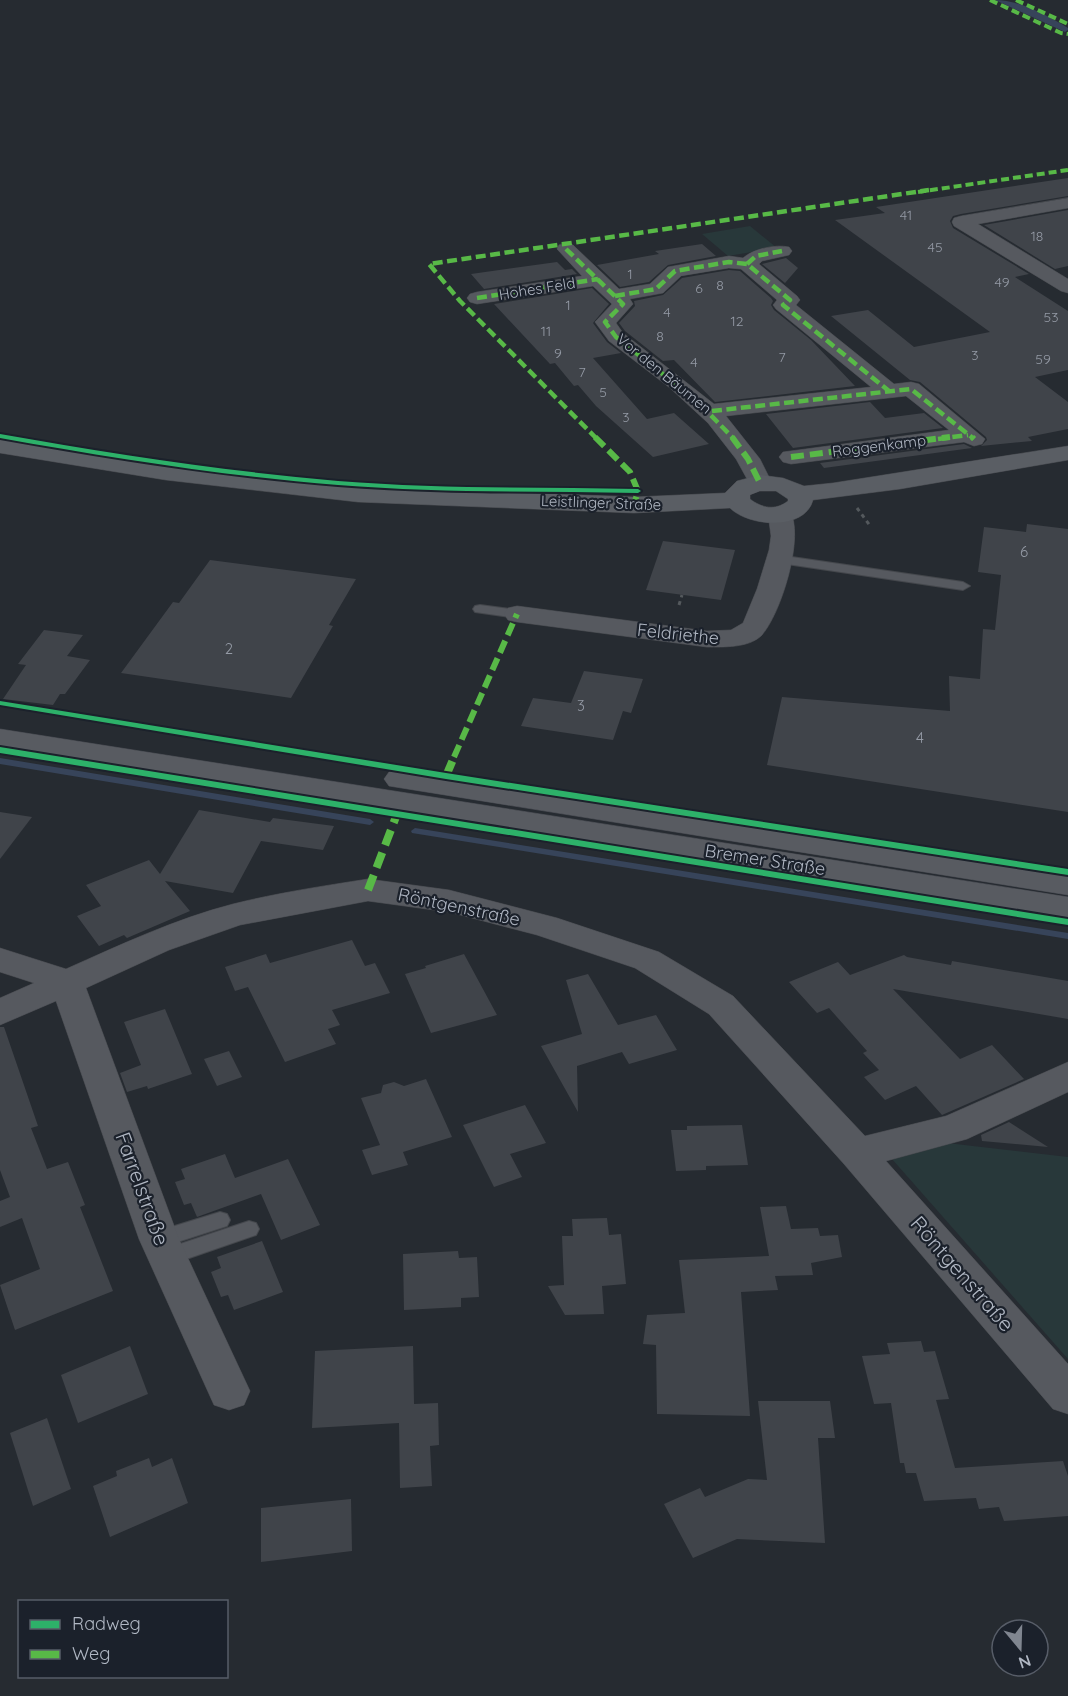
<svg xmlns="http://www.w3.org/2000/svg" width="1068" height="1696" font-family="Quicksand,sans-serif">
<style>
.green{fill:#28383a}
.water{fill:#37445a}
.lines{fill:none;stroke-linecap:round;stroke-linejoin:round}
.stream{fill:#37445a;fill-rule:evenodd}
.building{fill:#40444a}
.lane-casing{stroke:#44474c;stroke-width:2}
.street-casing{stroke:#44474c;stroke-width:1}
.secondary-casing{stroke:#44474c;stroke-width:1}
.primary-casing{stroke:#44474e;stroke-width:1}
.path{stroke:#54595d;stroke-width:3;stroke-dasharray:4 4;stroke-linecap:butt}
.lane{fill:#56595f;fill-rule:evenodd}
.street{fill:#56595f;fill-rule:evenodd}
.secondary{fill:#5a5e64;fill-rule:evenodd}
.primary{fill:#585b61;fill-rule:evenodd}
.quiet-far3{stroke:#58b947;stroke-width:4;stroke-dasharray:8 4;stroke-linecap:butt}
.quiet-far2{stroke:#58b947;stroke-width:4.5;stroke-dasharray:10 4.5;stroke-linecap:butt}
.quiet-far1{stroke:#58b947;stroke-width:6;stroke-dasharray:13 6;stroke-linecap:butt}
.quiet{stroke:#58b947;stroke-width:8;stroke-dasharray:16 8;stroke-linecap:butt}
.cycleway-casing{stroke:#1b212b;stroke-width:4}
.cycleway{fill:#2db169;fill-rule:evenodd}
.labels{text-anchor:middle;stroke-width:4.5;stroke-linejoin:round;paint-order:stroke}
.far-number-label{font-size:14px;fill:#949aa5}
.far-street-label{font-size:15px;fill:#b0b7c3;stroke:#1b212b}
.number-label{font-size:15px;fill:#949aa5}
.street-label{font-size:18px;fill:#b0b7c3;stroke:#1b212b}
.near-street-label{font-size:21px;fill:#b0b7c3;stroke:#1b212b}
</style>
<rect width="100%" height="100%" fill="#262b31"/>
<g class="green">
<polygon points="750,226 777,248 728,256 702,234"/>
<polygon points="870,1134 1068,1157 1068,1359"/>
</g>
<path class="water" d="M995,0c25,0 51,15 73,28v2l-3,2z"/>
<g class="lines">
<g class="stream">
<polygon points="0,758 370,819 374,822 370,825 0,764"/>
<polygon points="415,828 1068,933 1068,939 412,833 411,831"/>
</g>
</g>
<g class="building">
<polygon points="1068,178 1068,196 961,214 953,216 950,221 953,228 1029,274 1015,277 1068,311 1068,370 1035,377 1068,402 1068,429 1028,437 1032,441 981,446 987,440 986,437 920,382 910,380 831,316 868,310 914,347 990,332 835,220 885,213 876,207"/>
<polygon points="1068,210 1068,266 1055,269 984,225"/>
<polygon points="702,244 716,256 668,265 649,282 620,287 597,265 659,254 655,251"/>
<polygon points="786,258 798,268 785,283 762,264"/>
<polygon points="557,262 565,270 572,269 577,274 484,289 471,274"/>
<polygon points="729,270 740,271 771,298 773,301 771,305 774,310 811,340 855,386 715,402 674,360 663,361 625,331 619,323 635,306 634,301 663,295 682,278"/>
<polygon points="592,288 609,304 593,323 607,342 621,353 593,358 647,419 674,413 709,444 653,457 596,406 578,385 574,386 555,363 550,364 494,304"/>
<polygon points="870,402 885,418 924,413 943,428 793,448 766,414"/>
<polygon points="964,444 972,448 824,468 820,463"/>
<polygon points="1027,524 1068,529 1068,812 767,765 782,697 950,711 949,676 980,679 983,629 995,630 1001,575 978,572 984,527 1026,532"/>
<polygon points="663,541 735,550 721,600 646,590"/>
<polygon points="210,560 356,579 329,625 333,626 291,698 121,673 173,602 179,603"/>
<polygon points="44,630 83,635 67,656 90,660 65,694 60,694 53,705 3,699 26,665 18,664"/>
<polygon points="584,671 643,679 631,713 623,711 613,740 521,726 533,698 571,703"/>
<polygon points="199,810 270,822 273,818 334,826 323,850 261,841 233,893 165,881 190,911 127,938 124,935 99,946 77,916 101,906 86,885 149,860 160,874"/>
<polygon points="0,812 32,817 0,859"/>
<polygon points="352,940 365,966 375,963 390,993 332,1010 340,1025 328,1029 336,1044 285,1062 248,987 235,991 225,967 266,954 270,963"/>
<polygon points="464,954 497,1015 431,1033 405,974 426,968 425,966"/>
<polygon points="904,955 907,957 951,965 952,961 1068,981 1068,1019 893,989 960,1059 992,1045 1024,1079 942,1115 916,1086 885,1100 864,1077 879,1070 863,1053 867,1051 829,1008 817,1013 789,982 838,962 850,975"/>
<polygon points="588,974 618,1025 656,1015 677,1050 629,1064 622,1052 577,1066 578,1112 541,1046 582,1034 566,980"/>
<polygon points="165,1009 192,1074 148,1089 147,1086 127,1092 120,1073 141,1065 124,1022"/>
<polygon points="0,1027 4,1027 38,1126 31,1128 47,1169 68,1162 85,1205 80,1207 113,1291 15,1330 0,1285 40,1269 22,1218 0,1227 0,1201 10,1197 0,1170"/>
<polygon points="229,1051 242,1077 217,1086 204,1059"/>
<polygon points="426,1079 452,1137 403,1152 408,1165 372,1175 362,1150 380,1145 361,1098 381,1093 383,1085 394,1082 404,1086"/>
<polygon points="525,1105 546,1143 510,1154 522,1177 494,1187 463,1125"/>
<polygon points="1009,1122 1048,1147 982,1141 981,1135"/>
<polygon points="742,1125 748,1165 706,1166 706,1170 676,1171 671,1130 687,1130 687,1126"/>
<polygon points="225,1154 235,1178 288,1159 320,1225 281,1240 261,1194 197,1217 191,1203 184,1205 175,1182 185,1179 181,1169"/>
<polygon points="786,1206 791,1229 818,1228 820,1236 838,1235 842,1257 811,1263 813,1275 775,1276 778,1290 741,1292 750,1416 657,1414 656,1345 643,1344 647,1315 685,1313 679,1260 769,1256 760,1207"/>
<polygon points="607,1218 609,1235 621,1234 626,1284 602,1286 604,1314 565,1315 548,1286 564,1285 562,1236 573,1236 572,1219"/>
<polygon points="262,1241 283,1292 234,1310 228,1295 221,1297 211,1272 221,1268 217,1257"/>
<polygon points="458,1251 459,1258 477,1257 479,1297 461,1298 461,1307 404,1310 403,1254"/>
<polygon points="921,1341 924,1352 935,1351 949,1399 936,1400 955,1468 1063,1461 1068,1476 1068,1516 1004,1521 999,1507 979,1509 976,1498 924,1501 916,1473 906,1473 904,1463 900,1463 891,1403 874,1404 862,1356 890,1354 887,1343"/>
<polygon points="130,1346 148,1394 78,1423 61,1375"/>
<polygon points="413,1346 414,1404 438,1403 439,1445 430,1446 432,1486 400,1488 399,1423 312,1428 315,1351"/>
<polygon points="758,1401 830,1401 835,1438 818,1438 825,1543 737,1539 693,1558 664,1504 700,1488 705,1497 748,1479 767,1480"/>
<polygon points="47,1418 71,1489 33,1506 10,1433"/>
<polygon points="149,1458 152,1467 172,1458 188,1503 110,1537 93,1486 117,1476 116,1471"/>
<polygon points="351,1499 352,1551 261,1562 261,1508"/>
</g>
<g class="lines">
<defs>
<g id="lane">
<polygon points="778,555 963,582 970,586 963,590 773,562 771,559 773,556"/>
<polygon points="480,605 517,610 524,614 517,618 475,612 473,609 475,606"/>
<polygon points="220,1212 227,1214 230,1220 227,1226 159,1248 152,1245 149,1239 152,1233"/>
<polygon points="249,1221 256,1223 259,1229 256,1235 166,1266 159,1263 156,1257 159,1251"/>
</g>
<g id="street">
<polygon points="1068,198 1068,208 978,224 1068,279 1068,293 1061,291 954,226 952,222 954,218 961,216"/>
<path d="M566,243l7,2 46,44 31,-5 18,-17 61,-11 14,2c10,-9 32,-14 46,-11l3,4 -3,4 -27,6 -3,3 38,32 3,4 -4,5 98,79 17,-2 8,2 66,55 -3,5 -8,2 -10,-4 -173,22 -8,-2 -4,-5 4,-5 166,-22 -43,-34 -180,20 34,43 12,24 -4,5 -8,2 -8,-2 -16,-29 -28,-36 -38,-35 -61,-47 -14,-19 17,-18 -19,-18 -116,18 -7,-2 -3,-4 3,-4 7,-2 105,-16 -25,-27 2,-4zM729,268l12,1 36,31 -4,5 3,4 95,78 -157,17 -91,-71 -7,-10 17,-19 -3,-5 33,-6 18,-17z"/>
<path d="M780,507l9,2c17,25 -8,106 -28,127 -13,12 -37,11 -54,11l-190,-25 -9,-2 -4,-6 4,-6 9,-2 190,25 24,-1 12,-7 14,-34 12,-39 2,-14 -3,-22 3,-5z"/>
<path d="M368,879l81,11 108,28 102,34 74,44 132,140 81,-20 122,-54v30l-101,47 -81,22 182,203v50l-15,-5 -209,-245 -135,-150 -74,-46 -98,-33 -88,-23 -81,-11 -128,24 -71,25 -83,38 93,251 71,152 -6,14 -15,5 -15,-5 -75,-166 -83,-238 -56,24v-27l34,-15 -34,-11v-24l66,21c54,-24 109,-50 167,-65 44,-11 90,-18 135,-25z"/>
</g>
<path id="secondary" d="M0,439l166,27 192,20 276,11 91,-4 12,-12 23,-6 23,3 21,8 29,-3 235,-37v14l-168,29 -87,11c-8,31 -64,27 -83,8l-96,5 -276,-11 -192,-22 -166,-27zM760,491h16l12,8v2c-13,10 -26,7 -38,-2v-4z"/>
<g id="primary">
<polygon points="0,729 1068,897 1068,921 0,747"/>
<polygon points="400,769 1068,873 1068,895 389,786 384,779 389,772"/>
</g>
</defs>
<use href="#lane" class="lane-casing"/>
<use href="#street" class="street-casing"/>
<use href="#secondary" class="secondary-casing"/>
<use href="#primary" class="primary-casing"/>
<g class="path">
<polyline points="857,508 871,527"/>
<polyline points="679,605 682,595"/>
</g>
<use href="#lane" class="lane"/>
<use href="#street" class="street"/>
<use href="#secondary" class="secondary"/>
<use href="#primary" class="primary"/>
<g class="quiet-far3">
<polyline points="990,0 1061,33 1068,34"/>
<polyline points="1016,0 1068,24"/>
<polyline points="918,192 1068,170"/>
</g>
<g class="quiet-far2">
<polyline points="566,249 623,304 605,322 616,337 697,401 734,439"/>
<polyline points="747,264 756,256 782,251"/>
<polyline points="615,296 656,289 675,271 729,262 747,264 790,300 783,305 889,391"/>
<polyline points="477,298 598,279"/>
<polyline points="712,411 911,389 974,439"/>
<polyline points="597,439 460,301 429,264 929,190"/>
<polyline points="938,439 968,435"/>
</g>
<g class="quiet-far1">
<polyline points="595,437 630,472 638,491 634,505"/>
<polyline points="732,437 748,459 760,483"/>
<polyline points="972,437 974,439"/>
<polyline points="791,457 950,437"/>
<polyline points="454,757 517,614"/>
</g>
<g class="quiet">
<polyline points="446,776 455,755"/>
<polyline points="368,890 397,814"/>
</g>
<defs>
<g id="cycleway">
<path d="M0,434c112,20 224,37 338,47 100,8 200,6 300,8l3,2 -3,2c-100,-2 -200,0 -300,-8 -114,-9 -226,-27 -338,-47z"/>
<polygon points="0,701 446,773 1068,869 1068,875 446,779 0,705"/>
<polygon points="0,747 1068,919 1068,925 0,753"/>
</g>
</defs>
<use href="#cycleway" class="cycleway-casing"/>
<use href="#cycleway" class="cycleway"/>
</g>
<g class="labels">
<g class="far-number-label">
<text x="906" y="220">41</text>
<text x="1037" y="241">18</text>
<text x="935" y="252">45</text>
<text x="630" y="279">1</text>
<text x="1002" y="287">49</text>
<text x="720" y="290">8</text>
<text x="699" y="293">6</text>
<text x="568" y="310">1</text>
<text x="667" y="317">4</text>
<text x="1051" y="322">53</text>
<text x="737" y="326">12</text>
<text x="546" y="336">11</text>
<text x="660" y="341">8</text>
<text x="558" y="358">9</text>
<text x="975" y="360">3</text>
<text x="782" y="362">7</text>
<text x="1043" y="364">59</text>
<text x="694" y="367">4</text>
<text x="582" y="377">7</text>
<text x="603" y="397">5</text>
<text x="626" y="422">3</text>
</g>
<g class="far-street-label">
<text transform="translate(537 289) rotate(-9)" y="5">Hohes Feld</text>
<text transform="translate(664 374) rotate(39)" y="5">Vor den Bäumen</text>
<text transform="translate(879 446) rotate(-7)" y="5">Roggenkamp</text>
<text transform="translate(601 503) rotate(2)" y="5">Leistlinger Straße</text>
</g>
<g class="number-label">
<text x="1024" y="557">6</text>
<text x="229" y="654">2</text>
<text x="581" y="711">3</text>
<text x="920" y="743">4</text>
</g>
<g class="street-label">
<text transform="translate(678 634) rotate(6)" y="6">Feldriethe</text>
<text transform="translate(765 860) rotate(9)" y="6">Bremer Straße</text>
<text transform="translate(459 907) rotate(12)" y="6">Röntgenstraße</text>
</g>
<g class="near-street-label">
<text transform="translate(142 1189) rotate(70)" y="7">Farrelstraße</text>
<text transform="translate(962 1274) rotate(49)" y="7">Röntgenstraße</text>
</g>
</g>
<rect x="18" y="1600" width="210" height="78" fill="#1b212b" stroke="#575d68" stroke-width="1.5"/>
<rect x="30" y="1620" width="30" height="9" fill="#2db169" stroke="#575d68" stroke-width="1.5"/>
<text x="72" y="1630" font-size="18" fill="#b0b7c3">Radweg</text>
<rect x="30" y="1650" width="30" height="9" fill="#58b947" stroke="#575d68" stroke-width="1.5"/>
<text x="72" y="1660" font-size="18" fill="#b0b7c3">Weg</text>
<g transform="translate(1020 1648) rotate(161)"><circle r="28" fill="#1b212b" stroke="#575d68" stroke-width="1.5"/>
<path d="M0-4.5L10 22L0 15L-10 22Z" fill="#808690"/>
<text y="-9" font-size="16" font-weight="bold" text-anchor="middle" fill="#b0b7c3">N</text>
</g>
</svg>
